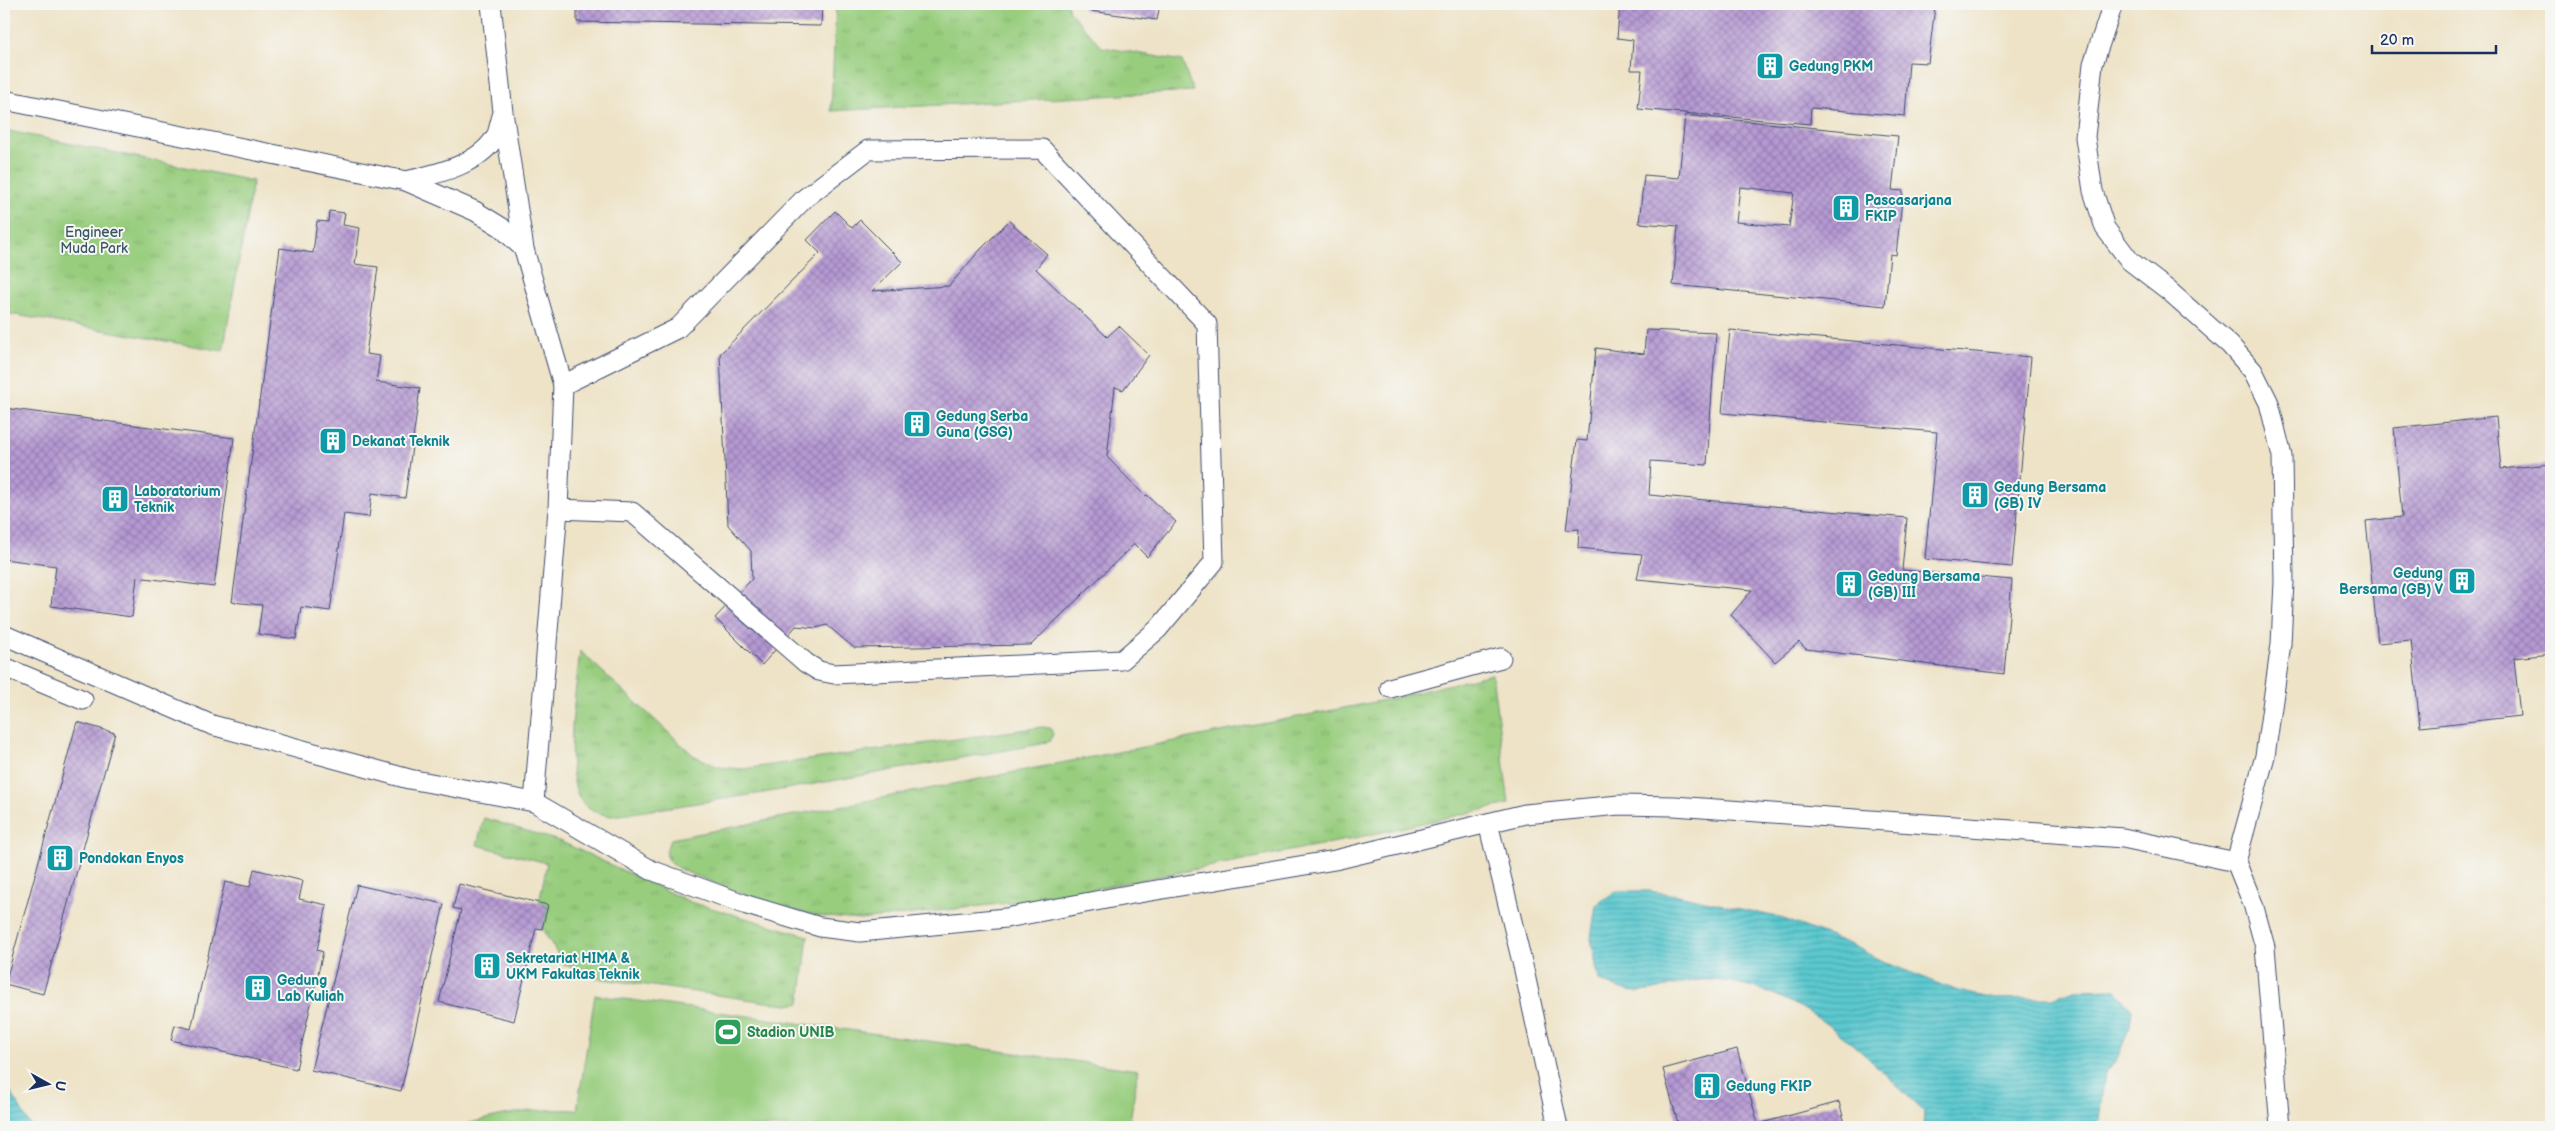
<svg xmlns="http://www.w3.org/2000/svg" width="2555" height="1131" font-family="'Balsamiq Sans',sans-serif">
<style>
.grass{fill:url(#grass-tufts);stroke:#5a7e6e}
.garden{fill:#98cd7e;stroke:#5a7e6e}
.water{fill:url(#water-rules);stroke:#3b7c96}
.building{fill:url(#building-cross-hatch);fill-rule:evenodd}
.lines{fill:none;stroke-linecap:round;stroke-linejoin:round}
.lane-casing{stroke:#3b4a6e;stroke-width:21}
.lane{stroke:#fff;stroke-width:19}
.labels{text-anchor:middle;stroke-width:4;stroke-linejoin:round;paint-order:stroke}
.culture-label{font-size:14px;font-weight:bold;fill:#0d838f;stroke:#f6f6f2;text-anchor:start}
.park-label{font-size:14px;fill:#3a5666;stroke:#f6f6f2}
.leisure-label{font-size:14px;font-weight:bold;fill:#27864d;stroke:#f6f6f2;text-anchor:start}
</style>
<defs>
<pattern id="grass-tufts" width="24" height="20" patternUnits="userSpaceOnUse" patternTransform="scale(1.25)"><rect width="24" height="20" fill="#98cd7e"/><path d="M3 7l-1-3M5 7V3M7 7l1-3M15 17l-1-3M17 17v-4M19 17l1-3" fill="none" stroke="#82b06f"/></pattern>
<pattern id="water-rules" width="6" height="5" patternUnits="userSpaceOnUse" patternTransform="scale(1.25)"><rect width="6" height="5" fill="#5bc9cf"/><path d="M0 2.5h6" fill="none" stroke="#4aa4ab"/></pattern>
<pattern id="building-cross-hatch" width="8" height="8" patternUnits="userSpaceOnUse" patternTransform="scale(1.25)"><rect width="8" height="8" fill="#b699d3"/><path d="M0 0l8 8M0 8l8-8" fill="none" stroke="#937dae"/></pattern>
</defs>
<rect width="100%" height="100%" fill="#f6f6f2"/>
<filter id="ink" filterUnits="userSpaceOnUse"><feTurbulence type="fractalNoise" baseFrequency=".02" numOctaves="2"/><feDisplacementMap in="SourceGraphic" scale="10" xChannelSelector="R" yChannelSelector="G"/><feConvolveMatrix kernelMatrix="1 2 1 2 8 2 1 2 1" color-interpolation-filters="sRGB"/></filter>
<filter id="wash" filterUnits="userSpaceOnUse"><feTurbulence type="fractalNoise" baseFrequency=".0096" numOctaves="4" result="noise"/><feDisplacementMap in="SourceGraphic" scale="20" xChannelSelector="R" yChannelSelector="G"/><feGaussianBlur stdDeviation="1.12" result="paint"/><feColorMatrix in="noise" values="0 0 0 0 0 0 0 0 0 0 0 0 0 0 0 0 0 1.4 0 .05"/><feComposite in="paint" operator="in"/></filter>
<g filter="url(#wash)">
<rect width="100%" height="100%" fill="#eee3c7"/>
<g class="grass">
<polygon points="836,4 1067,4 1069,11 1102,47 1182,61 1193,91 831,111"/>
<polygon points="4,130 253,181 223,351 4,313"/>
<path d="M580,651l113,104 26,12 24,2 299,-42 8,1 3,6 -2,6 -10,4 -272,48 -157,24c-12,-2 -22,-4 -30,-14 -21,-28 -5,-116 -2,-151z"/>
<path d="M1492,674l17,130 -168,37 -299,58 -182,21 -42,-4 -46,-10 -88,-35c-15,-7 -23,-15 -13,-32l719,-140z"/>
<polygon points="484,818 562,842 690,902 808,936 800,1003 788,1005 596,978 564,964 542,929 548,905 539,903 547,863 477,845"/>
</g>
<path class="garden" d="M595,995l543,75 -9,57h-671c39,-13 78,-19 119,-17z"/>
<g class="water">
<path d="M1616,891h33l29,4 103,23 71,27 37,19 69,27 37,8 57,-1 23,-8 40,-1 17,21 -2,16 -13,33 -12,14 -7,54h-175l1,-15c-60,-59 -121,-125 -210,-132 -28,-2 -49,10 -75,12 -12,1 -29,-8 -40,-11l-8,-43 5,-33z"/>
<polygon points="4,1087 11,1092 31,1127 4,1127"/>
</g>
<g id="blocks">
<g class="building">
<polygon points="577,4 822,4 821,26 577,22"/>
<polygon points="1084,4 1160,4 1157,20 1083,10"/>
<polygon points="1620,4 1911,4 1935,7 1928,63 1909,62 1905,116 1811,108 1810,124 1638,109 1642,70 1631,70 1633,40 1617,38"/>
<path d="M1685,115l213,21 -6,54 11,1 -7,64 -6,-1 -5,52 -212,-21 5,-59 -39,-3 5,-48 35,3zM1740,187l54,6 -5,34 -53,-5z"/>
<polygon points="329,211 345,213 343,225 360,228 355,264 378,267 366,354 380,356 376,382 420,388 405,498 372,493 369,517 344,514 330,611 301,607 296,639 258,634 262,605 232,602 280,248 313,253 317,221 328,222"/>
<polygon points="835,211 852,228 860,220 902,262 872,291 949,286 980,250 1009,221 1047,254 1036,269 1107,337 1119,326 1149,355 1123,390 1115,387 1107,457 1145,496 1147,495 1176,522 1147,557 1134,544 1031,645 854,648 827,625 816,628 796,626 762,665 715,618 752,579 751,551 728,525 720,354 820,253 807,240"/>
<polygon points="1646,330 1716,333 1707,465 1651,461 1649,495 1907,518 1902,570 2012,580 2004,674 1806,649 1799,642 1775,662 1731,615 1752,590 1637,579 1642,554 1578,548 1579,529 1566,530 1577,440 1587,441 1596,348 1644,354"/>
<polygon points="1730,330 2031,357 2012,567 1925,559 1937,432 1722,413"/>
<polygon points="4,408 234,438 214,587 137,577 132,617 51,606 56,566 4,559"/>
<polygon points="2496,417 2501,469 2551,464 2551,654 2514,658 2520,716 2420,727 2411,640 2378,643 2366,521 2402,517 2394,428"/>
<polygon points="77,722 115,733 43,994 5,984"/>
<polygon points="254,869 303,881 299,899 327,905 317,950 323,952 296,1069 171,1040 175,1025 191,1029 225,882 250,887"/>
<polygon points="459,884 548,905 542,929 536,928 514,1021 439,1002 461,910 453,908"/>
<polygon points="357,885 444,904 401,1091 311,1070"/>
<polygon points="1737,1049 1758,1124 1839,1102 1846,1127 1679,1127 1663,1069"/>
</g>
</g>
</g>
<g filter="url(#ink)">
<use href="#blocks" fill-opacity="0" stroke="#3b4a6e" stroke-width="1"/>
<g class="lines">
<defs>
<g id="lane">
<polyline points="491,4 503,112 524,249 563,385 558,509 534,802 651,870 747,905 820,927 860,932 1006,918 1127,895 1335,860 1525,814 1619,805 1674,806 2123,838 2236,862 2265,756 2281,644 2284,582 2282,456 2269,403 2253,371 2230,345 2168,290 2130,261 2105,228 2093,191 2085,137 2093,64 2113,4"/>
<polyline points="4,100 406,181 475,211 501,227 524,249"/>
<path d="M406,181c30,-7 75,-16 91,-47 2,-5 3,-12 5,-18"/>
<polyline points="558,509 632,512 806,663 819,671 834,674 1122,660 1158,629 1214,562 1207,324 1042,149 868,150 805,198 678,328 563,385"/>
<polyline points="4,635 212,725 409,779 534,802"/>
<polyline points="4,667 83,700"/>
<polyline points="1390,688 1501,658"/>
<polyline points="1488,823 1524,970 1558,1127"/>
<polyline points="2236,862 2253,904 2265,947 2280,1127"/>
</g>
</defs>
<use href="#lane" class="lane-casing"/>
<use href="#lane" class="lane"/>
</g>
</g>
<defs>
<symbol id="building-square" viewBox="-11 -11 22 22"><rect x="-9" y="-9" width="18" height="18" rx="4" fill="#0f9aa8" stroke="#f6f6f2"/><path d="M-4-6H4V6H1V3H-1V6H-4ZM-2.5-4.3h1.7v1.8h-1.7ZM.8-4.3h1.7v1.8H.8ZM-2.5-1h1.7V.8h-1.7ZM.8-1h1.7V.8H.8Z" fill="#fff"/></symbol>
<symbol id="stadium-square" viewBox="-11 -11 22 22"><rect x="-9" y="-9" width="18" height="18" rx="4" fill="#2e9e5b" stroke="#f6f6f2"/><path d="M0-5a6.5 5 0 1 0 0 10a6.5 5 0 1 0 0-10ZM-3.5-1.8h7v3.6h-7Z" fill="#fff"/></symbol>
</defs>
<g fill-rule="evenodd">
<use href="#building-square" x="1754" y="50" width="32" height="32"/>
<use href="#building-square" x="1830" y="192" width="32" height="32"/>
<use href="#building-square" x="901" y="408" width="32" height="32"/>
<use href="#building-square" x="317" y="425" width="32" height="32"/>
<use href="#building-square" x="1959" y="479" width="32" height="32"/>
<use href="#building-square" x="99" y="483" width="32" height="32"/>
<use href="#building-square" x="2446" y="565" width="32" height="32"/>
<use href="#building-square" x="1833" y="568" width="32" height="32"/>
<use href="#building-square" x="44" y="842" width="32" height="32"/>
<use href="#building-square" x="471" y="950" width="32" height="32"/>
<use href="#building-square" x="242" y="972" width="32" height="32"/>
<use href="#stadium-square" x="712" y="1016" width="32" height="32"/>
<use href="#building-square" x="1691" y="1070" width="32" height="32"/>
</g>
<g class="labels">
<g class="culture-label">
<text x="1789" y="71">Gedung PKM</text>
<text x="1865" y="205">Pascasarjana<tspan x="1865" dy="16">FKIP</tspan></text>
<text x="936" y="421">Gedung Serba<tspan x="936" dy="16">Guna (GSG)</tspan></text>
<text x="352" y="446">Dekanat Teknik</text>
<text x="1994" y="492">Gedung Bersama<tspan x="1994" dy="16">(GB) IV</tspan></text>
<text x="134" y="496">Laboratorium<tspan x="134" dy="16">Teknik</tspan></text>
<text x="2443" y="578" text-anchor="end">Gedung<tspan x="2443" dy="16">Bersama (GB) V</tspan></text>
<text x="1868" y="581">Gedung Bersama<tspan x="1868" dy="16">(GB) III</tspan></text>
<text x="79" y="863">Pondokan Enyos</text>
<text x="506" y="963">Sekretariat HIMA &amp;<tspan x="506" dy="16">UKM Fakultas Teknik</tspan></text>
<text x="277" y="985">Gedung<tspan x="277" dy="16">Lab Kuliah</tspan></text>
<text x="1726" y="1091">Gedung FKIP</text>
</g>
<g class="park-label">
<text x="94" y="237">Engineer<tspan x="94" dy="16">Muda Park</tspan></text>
</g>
<g class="leisure-label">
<text x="747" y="1037">Stadion UNIB</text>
</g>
</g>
<rect width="2555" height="1131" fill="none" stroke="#f6f6f2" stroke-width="20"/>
<g transform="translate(48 1084) rotate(98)" stroke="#f6f6f2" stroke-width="4" paint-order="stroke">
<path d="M0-4L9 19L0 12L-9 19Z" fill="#1b2f5e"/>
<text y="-8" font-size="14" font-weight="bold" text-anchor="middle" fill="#1b2f5e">U</text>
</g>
<path d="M2372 45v8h124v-8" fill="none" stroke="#1b2f5e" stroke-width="2.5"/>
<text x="2380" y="45" font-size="15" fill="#1b2f5e" stroke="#f6f6f2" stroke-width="4" paint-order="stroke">20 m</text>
</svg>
